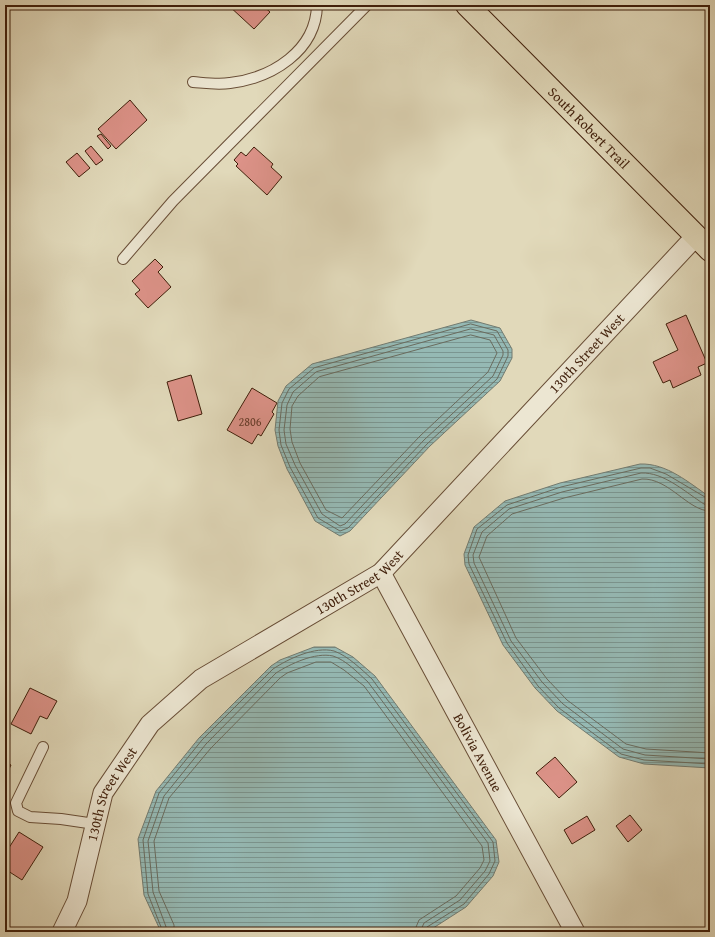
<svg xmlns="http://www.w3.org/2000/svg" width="715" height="937" font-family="'Gentium Book Plus',serif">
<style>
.water{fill:url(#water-rules);stroke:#737b70}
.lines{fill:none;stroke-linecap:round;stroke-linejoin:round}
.shore{stroke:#6a6c5f;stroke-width:1}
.building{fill:#dc9288;stroke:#3f1e0a}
.lane-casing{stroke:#684d36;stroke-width:12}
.street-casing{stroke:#684d36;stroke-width:21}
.primary-casing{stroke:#3f1e0a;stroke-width:24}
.lane{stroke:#ece6d2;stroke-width:10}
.street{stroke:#ece6d2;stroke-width:19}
.primary{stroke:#e1d9ba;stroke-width:22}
.labels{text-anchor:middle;stroke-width:3.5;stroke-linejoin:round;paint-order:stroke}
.number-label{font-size:12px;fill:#663b2a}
.street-label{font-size:14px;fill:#3f1e0a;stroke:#ece6d2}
</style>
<defs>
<pattern id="water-rules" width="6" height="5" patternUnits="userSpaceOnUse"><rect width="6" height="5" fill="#95b9b4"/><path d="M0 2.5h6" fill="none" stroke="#7b9691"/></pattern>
</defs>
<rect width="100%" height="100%" fill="#e1d9ba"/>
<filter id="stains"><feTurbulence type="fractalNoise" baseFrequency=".005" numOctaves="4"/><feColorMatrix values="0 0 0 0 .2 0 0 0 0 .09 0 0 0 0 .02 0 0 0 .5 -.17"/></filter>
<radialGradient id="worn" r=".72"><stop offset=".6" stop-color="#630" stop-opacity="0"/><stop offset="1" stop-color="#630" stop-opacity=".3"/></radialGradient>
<g class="water">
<polygon points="471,320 500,328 512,349 512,358 500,381 430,446 350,531 340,536 315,521 287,469 278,446 275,430 278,401 286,386 312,364"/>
<path d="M640,464c27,-1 49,19 70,33v271l-66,-4 -25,-7 -62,-46 -22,-23 -32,-43 -38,-80 -1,-11 10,-27 31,-26 55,-18z"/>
<polygon points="314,647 335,647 353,657 375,676 496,840 499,862 493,876 466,907 427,932 161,932 144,895 138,839 156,791 199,738 271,666 280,660"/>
</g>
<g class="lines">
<g class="shore">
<polygon points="471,324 497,331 508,350 508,356 497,379 427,444 348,528 340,531 318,518 290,467 281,445 279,430 282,403 289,389 314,368"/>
<polygon points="471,329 494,335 503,351 503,355 493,376 424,440 345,524 340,526 322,514 295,465 286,444 284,430 287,405 293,392 316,372"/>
<polygon points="471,335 490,340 497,353 488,372 420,436 342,518 326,510 300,463 292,442 290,429 292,406 298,396 319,377"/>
<polyline points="710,500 666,474 650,468 641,468 561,487 507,505 477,529 468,555 469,564 507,643 538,686 559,708 621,754 644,760 710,764"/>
<path d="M710,505l-6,-1c-19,-12 -40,-32 -63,-31l-79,19 -53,17 -27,23 -9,23 1,8 37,78 31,41 21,22 60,45 22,6 65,4"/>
<path d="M710,511c-22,0 -41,-33 -68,-32l-78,19 -52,16 -25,22 -8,21 37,81 31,41 20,21 59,44 20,5 64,4"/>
<path d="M163,932l-15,-38 -5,-54 16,-47 43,-53 71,-71c15,-10 42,-23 61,-18 14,5 27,18 38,28l121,163 2,19 -6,13 -25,30 -37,23 -2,5"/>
<path d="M168,932l-15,-40 -5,-51 16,-45 42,-52 70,-71c14,-9 39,-21 57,-17 13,4 25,17 35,26l120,161 2,18 -5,10 -25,29 -36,23 -4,9"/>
<polyline points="174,932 174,925 159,891 154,841 169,798 211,748 280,678 287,673 316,662 331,662 344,670 364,686 482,846 484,860 480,868 456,896 419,920 414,932"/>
</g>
</g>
<g class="building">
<polygon points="228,5 262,5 270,12 254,29"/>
<polygon points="130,100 147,120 116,149 98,129"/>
<polygon points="101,134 111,146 108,149 97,136"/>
<polygon points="91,146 103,160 96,165 85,151"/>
<polygon points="254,147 273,164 271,167 282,177 267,195 236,166 238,164 234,160 241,152 246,156"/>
<polygon points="77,153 90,168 79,177 66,162"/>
<polygon points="155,259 163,267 158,272 171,287 148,308 135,294 140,290 132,281"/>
<polygon points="686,315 707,363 698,367 701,375 673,388 670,380 663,383 653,362 678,350 666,324"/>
<polygon points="191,375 202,414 178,421 167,382"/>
<polygon points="252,388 277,403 272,412 274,414 261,436 258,434 252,444 227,430"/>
<polygon points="30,688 57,701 47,719 40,716 31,734 11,724"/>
<polygon points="555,757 577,782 559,798 536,773"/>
<polygon points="5,762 11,765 5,777"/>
<polygon points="630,815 642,830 628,842 616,826"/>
<polygon points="587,816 595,830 572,844 564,830"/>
<polygon points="19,832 43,847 22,880 5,869 5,854"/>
</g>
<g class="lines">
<defs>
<g id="lane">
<path d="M193,82c12,1 25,3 37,1 42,-5 86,-32 87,-78"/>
<polyline points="123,259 173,201 367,5"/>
<polyline points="43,747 16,803 18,811 30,817 61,819 95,824"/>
</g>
<g id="street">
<path id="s1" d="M381,573l194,359"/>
<path id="s2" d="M62,932l15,-31 26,-108 47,-69 51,-45 180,-106 315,-337"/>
</g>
<g id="primary">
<path id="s3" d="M467,5l243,245"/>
</g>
</defs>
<use href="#lane" class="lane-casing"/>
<use href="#street" class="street-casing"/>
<use href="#primary" class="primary-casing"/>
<use href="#lane" class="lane"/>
<use href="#street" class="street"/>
<use href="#primary" class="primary"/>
</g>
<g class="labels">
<g class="number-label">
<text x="250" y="426">2806</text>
</g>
<g class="street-label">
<text dy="5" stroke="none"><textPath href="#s3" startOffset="173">South Robert Trail</textPath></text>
<text dy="5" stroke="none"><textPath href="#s2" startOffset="807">130th Street West</textPath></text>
<text dy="5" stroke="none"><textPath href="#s2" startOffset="483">130th Street West</textPath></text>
<text dy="5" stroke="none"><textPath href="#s1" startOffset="204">Bolivia Avenue</textPath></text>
<text dy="5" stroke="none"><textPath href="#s2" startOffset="148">130th Street West</textPath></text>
</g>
</g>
<rect width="715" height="937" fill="none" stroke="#e1d9ba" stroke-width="20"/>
<rect x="6" y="6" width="703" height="925" fill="none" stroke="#3f1e0a" stroke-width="2"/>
<rect x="10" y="10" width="695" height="917" fill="none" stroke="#3f1e0a"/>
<rect width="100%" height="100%" filter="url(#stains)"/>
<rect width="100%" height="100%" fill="url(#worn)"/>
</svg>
